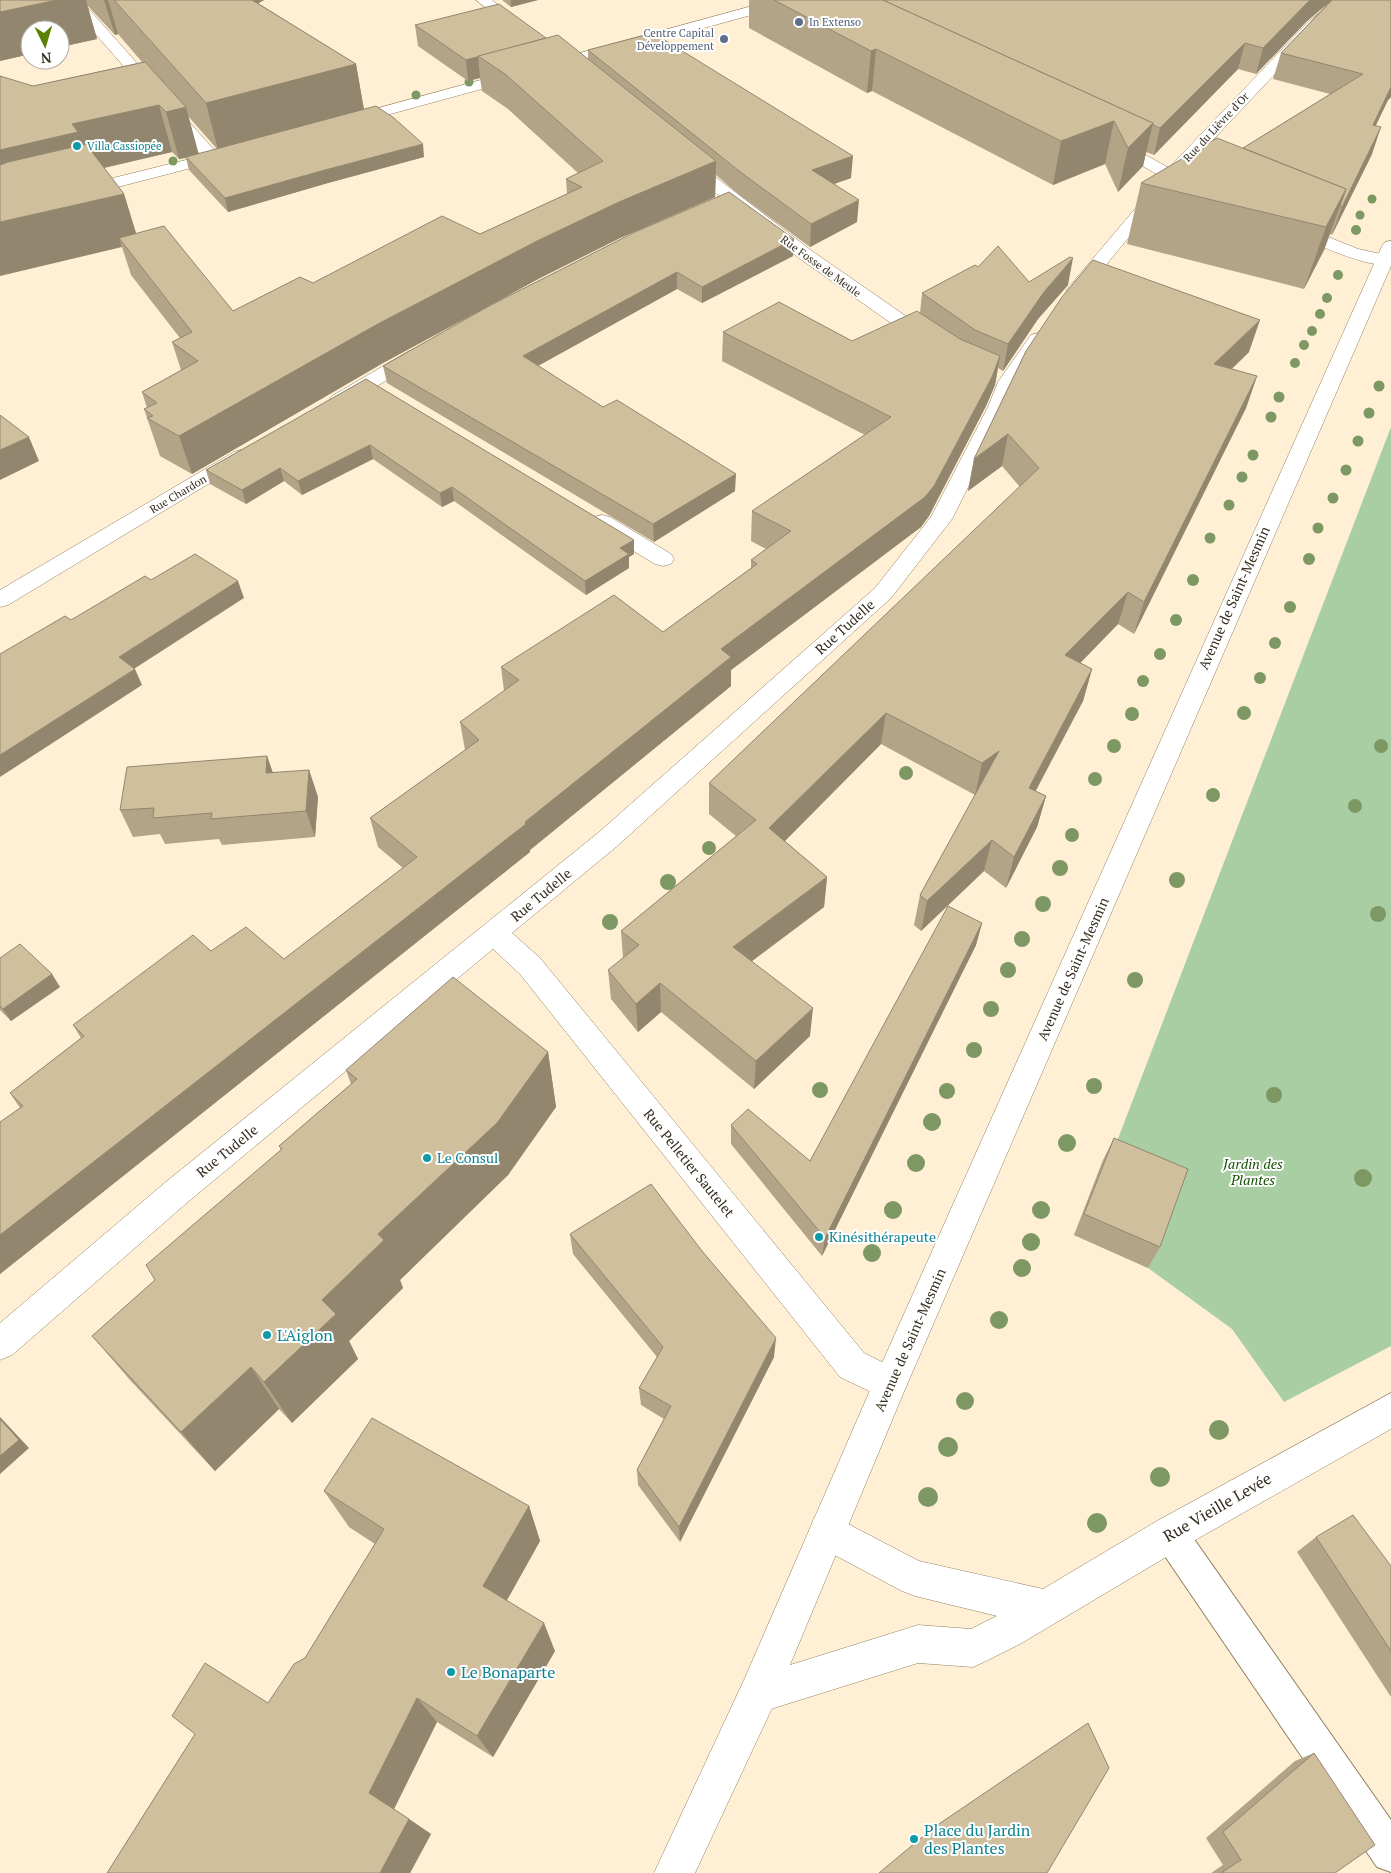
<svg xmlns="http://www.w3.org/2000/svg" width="1391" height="1873" font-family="'PT Serif',serif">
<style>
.green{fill:#aacea3}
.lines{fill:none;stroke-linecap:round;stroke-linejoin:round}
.lane-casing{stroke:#908060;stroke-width:2}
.street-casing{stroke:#908060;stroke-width:1}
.secondary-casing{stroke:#908060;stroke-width:1}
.lane{fill:#fff;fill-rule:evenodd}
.street{fill:#fff;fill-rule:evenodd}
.secondary{fill:#fff;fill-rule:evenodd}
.tree{fill:#7e9863}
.wall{fill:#b3a487;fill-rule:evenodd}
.shaded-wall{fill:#92866e}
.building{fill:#d0bf9d;stroke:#92866e}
.service-dot{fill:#5c6f8a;stroke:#fff;stroke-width:2}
.culture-dot{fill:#0f9aa8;stroke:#fff;stroke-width:2}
.labels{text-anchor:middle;stroke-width:4;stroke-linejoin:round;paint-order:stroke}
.far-service-label{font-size:11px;fill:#4e5e75;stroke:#fff;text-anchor:start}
.far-street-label{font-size:11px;fill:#362f21;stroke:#fff}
.far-culture-label{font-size:11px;fill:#0d838f;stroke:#fff;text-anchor:start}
.street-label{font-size:14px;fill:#362f21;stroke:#fff}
.culture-label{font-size:14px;fill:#0d838f;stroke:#fff;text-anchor:start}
.park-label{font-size:14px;font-style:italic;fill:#145005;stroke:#fff}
.near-culture-label{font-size:16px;fill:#0d838f;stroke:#fff;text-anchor:start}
.near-street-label{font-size:16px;fill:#362f21;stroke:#fff}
</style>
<rect width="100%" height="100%" fill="#fff0d5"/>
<polygon class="green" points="1391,427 1391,1346 1284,1402 1232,1329 1148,1268 1074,1235 1109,1162"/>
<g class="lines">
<defs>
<polygon id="lane" points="1170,1517 1182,1522 1391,1820 1391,1872 1377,1867 1158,1546 1153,1534 1158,1522"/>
<g id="street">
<polygon points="476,0 492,0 527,28 525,31 515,31"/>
<polygon points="774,0 797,0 795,3 354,124 342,124 340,121 342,118"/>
<polygon points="1335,0 1351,0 1318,28 1181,174 1195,184 1193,188 1187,189 1174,183 1081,295 1069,295 1066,291 1069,287 1162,177 1105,145 1103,142 1105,139 1117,139 1169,168 1308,22"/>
<polygon points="62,6 87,7 216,152 230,152 232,155 230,158 79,197 73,196 71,192 73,188 202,156 78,14 62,14 0,28 0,20"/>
<polygon points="686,157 692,159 812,251 936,337 938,341 936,345 922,345 799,258 680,165 678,162"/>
<path d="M1294,223l64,26 32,7 1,7c-18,9 -83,-23 -103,-31l-3,-4 3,-4z"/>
<polygon points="1038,333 1045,335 1047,339 1018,382 1008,407 952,519 891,598 616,847 512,933 540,958 864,1353 902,1372 907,1384 902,1396 890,1401 840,1377 520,974 493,949 189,1201 12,1355 0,1360 0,1323 167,1181 598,833 875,588 931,517 988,407 998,382 1031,335"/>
<polygon points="416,349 423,351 426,355 423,359 346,404 332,404 329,400 332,396 409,351"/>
<polygon points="241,450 248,452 251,456 248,460 8,605 0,607 0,590 234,452"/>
<polygon points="602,515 610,517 671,554 674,559 671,564 663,566 655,564 594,527 591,522 594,517"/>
<polygon points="1391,1393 1391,1429 1183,1547 1020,1644 986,1661 973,1667 918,1663 758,1713 744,1708 739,1694 744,1680 758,1675 918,1625 971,1629 997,1616 915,1596 902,1591 814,1544 809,1531 814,1518 827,1513 919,1561 1043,1589 1157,1521"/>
</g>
<polygon id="secondary" points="1391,241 1391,266 903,1394 772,1708 695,1873 654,1873 744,1680 878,1372 1382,246 1385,242"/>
</defs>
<use href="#lane" class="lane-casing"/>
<use href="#street" class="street-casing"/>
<use href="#secondary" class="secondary-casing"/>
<use href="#lane" class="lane"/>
<use href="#street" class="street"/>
<use href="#secondary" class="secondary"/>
</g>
<g class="tree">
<circle cx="469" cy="82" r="4.5"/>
<circle cx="416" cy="95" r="4.5"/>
<circle cx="173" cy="161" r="4.5"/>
<circle cx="1372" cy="199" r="4.5"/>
<circle cx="1360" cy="215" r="4.5"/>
<circle cx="1356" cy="230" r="5"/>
<circle cx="1338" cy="275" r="5"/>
<circle cx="1327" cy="298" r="5"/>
<circle cx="1320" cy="314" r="5"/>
<circle cx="1312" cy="331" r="5"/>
<circle cx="1304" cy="345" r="5"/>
<circle cx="1295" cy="363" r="5"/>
<circle cx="1379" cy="386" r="5.5"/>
<circle cx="1279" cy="397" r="5.5"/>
<circle cx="1369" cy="413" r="5.5"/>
<circle cx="1271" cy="417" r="5.5"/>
<circle cx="1358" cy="441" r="5.5"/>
<circle cx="1253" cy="455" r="5.5"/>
<circle cx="1346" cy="470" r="5.5"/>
<circle cx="1242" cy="477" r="5.5"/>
<circle cx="1333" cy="498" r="5.5"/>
<circle cx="1229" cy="505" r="5.5"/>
<circle cx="1318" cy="528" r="5.5"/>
<circle cx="1210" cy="538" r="5.5"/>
<circle cx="1309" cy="559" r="6"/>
<circle cx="1193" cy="580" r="6"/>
<circle cx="1290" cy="607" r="6"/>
<circle cx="1176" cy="620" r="6"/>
<circle cx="1275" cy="643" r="6"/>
<circle cx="1160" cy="654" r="6"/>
<circle cx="1260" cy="678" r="6"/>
<circle cx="1143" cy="681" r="6"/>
<circle cx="1244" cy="713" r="7"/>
<circle cx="1132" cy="714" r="7"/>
<circle cx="1114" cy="746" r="7"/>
<circle cx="1381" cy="746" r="7"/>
<circle cx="906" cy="773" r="7"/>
<circle cx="1095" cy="779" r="7"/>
<circle cx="1213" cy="795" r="7"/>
<circle cx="1355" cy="806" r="7"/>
<circle cx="1072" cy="835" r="7"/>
<circle cx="709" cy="848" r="7"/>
<circle cx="1060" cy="868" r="8"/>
<circle cx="1177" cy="880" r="8"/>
<circle cx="668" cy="882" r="8"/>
<circle cx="1043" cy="904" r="8"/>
<circle cx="1378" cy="914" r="8"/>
<circle cx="610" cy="922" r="8"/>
<circle cx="1022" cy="939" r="8"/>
<circle cx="1008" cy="970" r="8"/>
<circle cx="1135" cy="980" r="8"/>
<circle cx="991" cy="1009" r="8"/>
<circle cx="974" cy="1050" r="8"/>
<circle cx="1094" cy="1086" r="8"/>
<circle cx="820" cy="1090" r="8"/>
<circle cx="947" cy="1091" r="8"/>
<circle cx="1274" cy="1095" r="8"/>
<circle cx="932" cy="1122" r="9"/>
<circle cx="1067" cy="1143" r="9"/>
<circle cx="916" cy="1163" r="9"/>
<circle cx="1363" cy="1178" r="9"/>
<circle cx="893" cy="1210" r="9"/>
<circle cx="1041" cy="1210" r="9"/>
<circle cx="1031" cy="1242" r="9"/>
<circle cx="872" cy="1253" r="9"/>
<circle cx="1022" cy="1268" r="9"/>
<circle cx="999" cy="1320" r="9"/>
<circle cx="965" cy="1401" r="9"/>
<circle cx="1219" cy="1430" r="10"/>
<circle cx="948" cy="1447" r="10"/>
<circle cx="1160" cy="1477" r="10"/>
<circle cx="928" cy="1497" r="10"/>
<circle cx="1097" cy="1523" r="10"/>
</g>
<g class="wall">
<path d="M0,0h264l-6,3 98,61 8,46 60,47 -96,26 -100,29 -39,-42 -3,-12 -7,1 -7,-7 -68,16 20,26 12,39 97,78 80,-28 167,-49 87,-40 -1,-15 12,-6 -70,-64 -26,-18 -2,-13 -12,3 -50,-35 -3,-21 131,13 42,21v-9l263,128 -17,6 23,38 -47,25 -72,-53 -22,-19 -1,22 -95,41 -80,40 -43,24 138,-70 158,24 -91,47 -25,-14 -139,77 197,125 -81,51 -267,-159 -4,-17 97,-55 -97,52 -191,111 -32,-18 -16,-47 3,-1 -5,-16 39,-22 -9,-28 8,-4 -49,-63 -9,-28 -89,-161 109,-24 -24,-28 -3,1 -28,-30 10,34 -97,22zM188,116l29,33 -19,5z"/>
<polygon points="502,0 538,0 511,7"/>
<polygon points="749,0 1391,0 1391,97 1388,100 1376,125 1372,154 1332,235 1330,234 1324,250 1304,289 1127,244 1141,183 1243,148 1330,94 1273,79 1281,53 1327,4 1307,21 1256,74 1238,69 1154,155 1146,152 1143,166 1118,192 1105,164 1053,185 872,91 867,93 749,28"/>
<polygon points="978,267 1029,282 1068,285 1038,319 1003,371 998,368 995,385 986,406 929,516 921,527 731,670 731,686 530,850 530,852 0,1274 0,1122 20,1108 10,1093 81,1038 73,1025 211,951 284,959 403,868 378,847 370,818 465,750 460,722 504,691 501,667 663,632 751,568 751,560 766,549 751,541 752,511 865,435 722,361 723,332 852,341 920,313 922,293"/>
<polygon points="1026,351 1249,352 1232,369 1257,376 1246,408 1134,634 1118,624 1080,663 1092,669 1083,701 1035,791 1046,796 1037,827 1006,888 984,871 921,931 914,925 920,895 975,795 881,744 785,841 827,877 824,907 752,961 810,1036 754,1089 661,1012 638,1032 611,999 608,970 623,958 621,931 736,836 709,814 709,783 1020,487 1002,466 968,491 974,459"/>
<polygon points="366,379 634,540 634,554 629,557 629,568 586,595 454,501 442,507 373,459 302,495 284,481 246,504 210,484 206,470"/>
<polygon points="267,756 273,773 309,770 318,797 315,837 222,845 219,839 165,844 160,834 133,837 120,810"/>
<polygon points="982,923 976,945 822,1256 731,1144 731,1125 810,1161"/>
<polygon points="0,958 60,987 11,1021 0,1010"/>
<polygon points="548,1052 556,1107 508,1175 400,1280 403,1288 349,1341 358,1359 292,1423 279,1409 215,1471 130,1380 92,1336 155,1280 281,1150 279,1146 351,1084 346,1070"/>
<polygon points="1114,1138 1160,1247 1148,1268 1074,1235 1103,1160"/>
<polygon points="570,1234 774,1357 680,1542 638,1485 637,1470 664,1419 641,1405 639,1388 657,1357 573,1254"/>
<polygon points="324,1491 529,1506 540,1541 507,1600 555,1651 493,1757 437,1722 394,1809 431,1834 410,1873 107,1873 195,1734 268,1703 305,1658 375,1544 349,1527"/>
<polygon points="1316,1537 1391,1566 1391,1697 1297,1552"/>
<polygon points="1314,1753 1335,1873 1211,1873 1223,1865 1206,1838 1295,1761"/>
</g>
<g class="shaded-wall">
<polygon points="0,0 86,0 97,39 60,47 60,30 30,30 30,54 0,61"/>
<polygon points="104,0 108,0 118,34 115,35"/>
<polygon points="227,0 264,0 232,19"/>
<polygon points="511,0 538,0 511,7"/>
<polygon points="1310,0 1332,0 1307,21 1256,74 1263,48"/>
<polygon points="1245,43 1238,69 1154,155 1160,128"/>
<polygon points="876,49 872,91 867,93 871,51"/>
<polygon points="478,56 480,78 468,81 466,60"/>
<polygon points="356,64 364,110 218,150 206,103"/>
<polygon points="1391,87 1391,97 1388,100 1363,152 1373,125"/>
<polygon points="159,105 172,152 90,171 0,205 0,150 72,124"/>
<polygon points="186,107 199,155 179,159 166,112"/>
<polygon points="1114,121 1105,164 1053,185 1061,141"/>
<polygon points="1153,123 1143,166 1118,192 1128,148"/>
<polygon points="1381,127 1372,154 1332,235 1342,207"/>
<polygon points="423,144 424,157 328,183 228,212 225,198 325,170"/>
<polygon points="853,156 851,178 811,192 812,170"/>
<polygon points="716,161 715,197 620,238 540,278 383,363 192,474 179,436 376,325 537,241 619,202"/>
<polygon points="1346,189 1324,250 1304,289 1326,227"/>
<polygon points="124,194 139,243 119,238 122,247 0,276 0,222"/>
<polygon points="859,200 857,222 810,247 811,224"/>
<polygon points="794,239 793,256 702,303 702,287"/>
<polygon points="1073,258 1068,285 1038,319 1003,371 1008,344 1044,292"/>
<polygon points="677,272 677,289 525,373 523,356"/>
<polygon points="1260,320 1249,352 1204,395 1214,364"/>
<polygon points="1000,356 995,385 986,406 929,516 921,527 731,670 731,686 530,850 530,852 0,1274 0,1235 525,822 721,649"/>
<polygon points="1257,376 1246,408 1134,634 1144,602"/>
<polygon points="1008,434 1002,466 968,491 974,459"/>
<polygon points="29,437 39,461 0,480 0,450"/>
<polygon points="370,445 373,459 302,495 298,481"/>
<polygon points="280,468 284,481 246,504 242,490"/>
<polygon points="736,474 735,491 654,542 653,524"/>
<polygon points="452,487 454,501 442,507 440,493"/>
<polygon points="634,540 634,554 629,557 629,568 586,595 585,581 620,548"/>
<polygon points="238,581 244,598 126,674 119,657"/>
<polygon points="1128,592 1118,624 1057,687 1065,655"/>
<polygon points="135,669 142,685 0,777 0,755"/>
<polygon points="1092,669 1083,701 1021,819 1029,788"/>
<polygon points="886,713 881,744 767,859 769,828"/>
<polygon points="999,751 975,795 982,763"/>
<polygon points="267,756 276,782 266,773"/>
<polygon points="309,770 318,797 315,837 306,811"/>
<polygon points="1046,796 1037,827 1006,888 1014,857"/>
<polygon points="992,840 984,871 921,931 927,901"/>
<polygon points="827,877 824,907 732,976 733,947"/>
<polygon points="982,923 976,945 822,1256 825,1238"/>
<polygon points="52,974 60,987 11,1021 3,1009"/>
<polygon points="660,983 661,1012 638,1032 636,1004"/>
<polygon points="813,1008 810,1036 754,1089 756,1061"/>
<polygon points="548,1052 556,1107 508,1175 400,1280 403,1288 349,1341 358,1359 292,1423 264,1382 322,1300 378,1234"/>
<polygon points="776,1338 774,1357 680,1542 679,1527"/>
<polygon points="251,1367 279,1409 215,1471 181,1432"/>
<polygon points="0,1417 29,1448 0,1474"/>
<polygon points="529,1506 540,1541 498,1616 483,1586"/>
<polygon points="544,1623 555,1651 493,1757 477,1736"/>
<polygon points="417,1698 437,1722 393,1811 369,1793"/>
<polygon points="409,1819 431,1834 410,1873 380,1873"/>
</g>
<g class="building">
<polygon points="0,0 57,0 0,12"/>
<polygon points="114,0 252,0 356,64 206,103"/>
<polygon points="774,0 883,0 1153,123 1128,148 1114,121 1061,141 876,49 871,51"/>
<polygon points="883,0 1310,0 1263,48 1245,43 1160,128 1153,125 1153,123"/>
<polygon points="1332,0 1391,0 1391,87 1373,125 1381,127 1342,207 1340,206 1346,189 1243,148 1363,74 1281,53"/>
<polygon points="499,4 546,38 466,60 415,25"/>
<polygon points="653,33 853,156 812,170 859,200 811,224 739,171 588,50"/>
<polygon points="558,35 716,161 619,202 537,241 376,325 179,436 147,418 153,416 144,409 157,403 142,392 198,361 172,342 192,332 119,238 164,226 233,311 300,277 313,283 442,216 480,234 582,187 566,179 603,161 505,74 478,56"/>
<polygon points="145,62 186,107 166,112 159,105 72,124 78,132 0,150 0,76 33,86"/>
<polygon points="376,106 394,118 423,144 325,170 225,198 186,157"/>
<polygon points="1217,138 1346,189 1326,227 1141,183"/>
<polygon points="86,144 124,194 0,222 0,165 8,162"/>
<polygon points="729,192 794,239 702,287 677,272 523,356 603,407 617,400 736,474 653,524 383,366 489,306 635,232"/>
<polygon points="998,246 1029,282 1070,257 1073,258 1044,292 1008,344 975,330 922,293 975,265 978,267"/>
<polygon points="1093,260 1260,320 1214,364 1257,376 1144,602 1128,592 1065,655 1092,669 1029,788 1046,796 1014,857 992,840 927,901 920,895 999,751 982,763 886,713 769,828 827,877 733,947 813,1008 756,1061 660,983 636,1004 608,970 639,945 621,931 756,820 709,783 1039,468 1008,434 974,459 1026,351 1062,297"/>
<polygon points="779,302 852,341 917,311 960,339 1000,356 992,377 934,486 925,497 721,649 731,657 525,822 526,824 0,1235 0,1122 23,1106 10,1093 84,1036 73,1025 193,935 211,951 246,927 284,959 417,857 370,818 479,740 460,722 519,680 501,667 614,595 663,632 757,564 751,560 791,531 752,511 891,417 723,332"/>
<polygon points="366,379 634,540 620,548 629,554 585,581 452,487 440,493 370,445 298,481 280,468 242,490 206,470"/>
<polygon points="0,415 29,437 0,450"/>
<polygon points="195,554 238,581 119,657 135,669 0,755 0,654 65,616 71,620 145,576 151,580"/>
<polygon points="267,756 266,773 309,770 306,811 211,819 212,813 153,818 154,808 120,810 127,767"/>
<polygon points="948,906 982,923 825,1238 731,1125 748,1109 810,1161"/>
<polygon points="20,944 52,974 3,1009 0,1006 0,958"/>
<polygon points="453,977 548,1052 497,1123 378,1234 384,1240 322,1300 336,1314 264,1382 251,1367 181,1432 92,1336 155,1280 146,1265 282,1149 279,1146 357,1079 346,1070"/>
<polygon points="1114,1138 1188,1169 1160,1247 1084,1214"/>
<polygon points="651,1184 702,1251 776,1338 679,1527 637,1470 671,1406 639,1388 663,1347 570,1234"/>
<polygon points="372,1418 529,1506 483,1586 544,1623 477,1736 417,1698 369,1793 409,1819 380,1873 107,1873 195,1734 172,1716 205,1663 268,1703 294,1664 305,1658 384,1529 324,1491"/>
<polygon points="0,1419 19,1440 0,1456"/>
<polygon points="1353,1515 1391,1566 1391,1651 1316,1537"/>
<polygon points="1088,1723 1109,1768 1047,1873 879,1873 933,1828"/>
<polygon points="1314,1753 1375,1845 1335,1873 1221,1873 1241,1860 1223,1832"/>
</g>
<g class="service-dot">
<circle cx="799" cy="22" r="5"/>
<circle cx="724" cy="39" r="5"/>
</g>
<g class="culture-dot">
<circle cx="77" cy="146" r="5"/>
<circle cx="427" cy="1158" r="5"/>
<circle cx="819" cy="1237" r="5"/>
<circle cx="267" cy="1335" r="5"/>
<circle cx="451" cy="1672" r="5"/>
<circle cx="914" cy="1839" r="5"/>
</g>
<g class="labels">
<g class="far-service-label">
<text x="809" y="26">In Extenso</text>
<text x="714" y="37" text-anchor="end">Centre Capital<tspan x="714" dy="13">Développement</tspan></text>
</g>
<g class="far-street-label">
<text transform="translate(1216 127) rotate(-47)" y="4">Rue du Lièvre d'Or</text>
<text transform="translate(821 266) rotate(36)" y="4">Rue Fosse de Meule</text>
<text transform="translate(178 494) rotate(-31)" y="4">Rue Chardon</text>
</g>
<g class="far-culture-label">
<text x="87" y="150">Villa Cassiopée</text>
</g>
<g class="street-label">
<text transform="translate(1234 598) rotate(-66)" y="5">Avenue de Saint-Mesmin</text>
<text transform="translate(845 627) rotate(-42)" y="5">Rue Tudelle</text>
<text transform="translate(541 895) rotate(-40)" y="5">Rue Tudelle</text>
<text transform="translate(1073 969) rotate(-66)" y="5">Avenue de Saint-Mesmin</text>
<text transform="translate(227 1151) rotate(-39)" y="5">Rue Tudelle</text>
<text transform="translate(689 1163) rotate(51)" y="5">Rue Pelletier Sautelet</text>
<text transform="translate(910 1340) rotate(-66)" y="5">Avenue de Saint-Mesmin</text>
</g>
<g class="culture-label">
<text x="437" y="1163">Le Consul</text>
<text x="829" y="1242">Kinésithérapeute</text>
</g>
<g class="park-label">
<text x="1253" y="1169">Jardin des<tspan x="1253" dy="16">Plantes</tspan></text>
</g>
<g class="near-culture-label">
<text x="277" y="1341">L'Aiglon</text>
<text x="461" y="1678">Le Bonaparte</text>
<text x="924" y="1836">Place du Jardin<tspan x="924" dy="18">des Plantes</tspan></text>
</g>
<g class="near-street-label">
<text transform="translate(1217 1507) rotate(-30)" y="6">Rue Vieille Levée</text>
</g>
</g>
<g transform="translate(45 45) rotate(175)"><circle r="24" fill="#ffffff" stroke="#afaca6"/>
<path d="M0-4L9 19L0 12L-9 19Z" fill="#5a8102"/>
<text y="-8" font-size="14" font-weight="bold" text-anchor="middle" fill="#362f21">N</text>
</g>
</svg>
